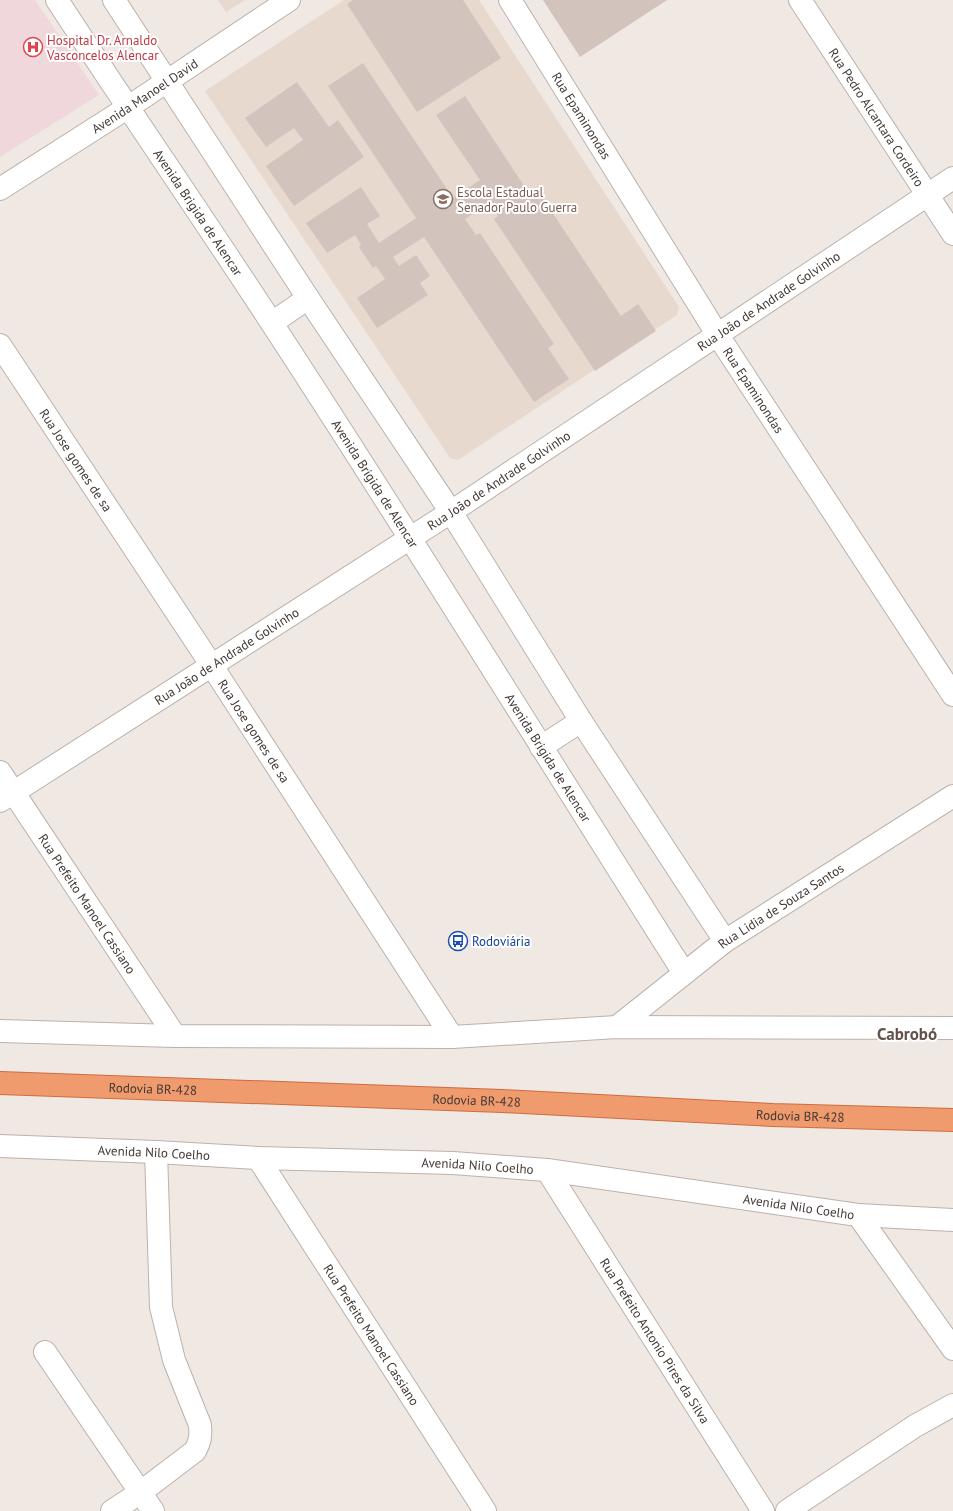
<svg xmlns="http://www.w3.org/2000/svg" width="953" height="1511" font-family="'PT Sans',sans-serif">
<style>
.education{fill:#e8d9ce}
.medical{fill:#f0d7dc}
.building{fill:#d3c3bd}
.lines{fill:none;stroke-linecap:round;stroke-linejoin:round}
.minor-casing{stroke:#bdb1aa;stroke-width:24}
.highway-casing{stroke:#ce6c3f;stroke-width:24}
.minor{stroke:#fff;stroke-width:22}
.highway{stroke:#f09b6e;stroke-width:22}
.labels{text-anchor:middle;stroke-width:4;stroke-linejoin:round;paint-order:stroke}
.health-label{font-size:13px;fill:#be3a42;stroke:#fff;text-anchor:start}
.street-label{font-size:13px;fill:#413834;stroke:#fff}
.education-label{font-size:13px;fill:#785e54;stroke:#fff;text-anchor:start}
.transit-label{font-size:13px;fill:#164399;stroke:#fff;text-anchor:start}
.district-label{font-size:17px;font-weight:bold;fill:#63534c;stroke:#fff}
</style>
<rect width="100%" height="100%" fill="#f0e8e3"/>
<g class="education">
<polygon points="218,0 245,0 226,12"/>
<polygon points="344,0 479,0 679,307 677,315 458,460 450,458 205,91"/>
</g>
<polygon class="medical" points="0,0 35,0 99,95 0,157"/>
<g class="building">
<polygon points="353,0 463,0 501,58 417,112 347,4"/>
<polygon points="543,0 667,0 580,57"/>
<polygon points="363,63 453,198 480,180 436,115 465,96 530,195 538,191 621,316 638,304 656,331 595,371 494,219 498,216 489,204 465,219 476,235 480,233 554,344 548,348 569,379 534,402 424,237 393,257 399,266 416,255 430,276 420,283 428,295 377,328 357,298 385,279 376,266 373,268 359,247 361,245 355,235 327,253 306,223 361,187 380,216 367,224 379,243 416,218 328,86"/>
<polygon points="297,82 329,127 338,120 364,157 294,206 266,166 303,140 294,128 266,147 245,118"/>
</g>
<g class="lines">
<defs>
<g id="minor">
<path id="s1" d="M57,0c71,109 145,216 216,325 140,214 274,432 411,648"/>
<polyline points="114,0 308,298 451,512 581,721 725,941"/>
<path id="s2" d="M510,0l207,334 236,361"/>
<path id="s3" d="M800,0l153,234"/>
<path id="s4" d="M0,189l127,-81 162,-108"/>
<polyline points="272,323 308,298"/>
<path id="s5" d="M0,345l212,321 240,371"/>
<polyline points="541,747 581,721"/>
<path id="s6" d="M0,772l175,264"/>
<path id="s7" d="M0,801l451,-289 502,-334"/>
<path id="s8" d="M617,1027l108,-86 228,-145"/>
<polyline points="0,1031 175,1036 452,1037 617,1027 953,1028"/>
<path id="s9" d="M0,1146l156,6 102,6 195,5 94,7 311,45 95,5"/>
<path id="s10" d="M258,1158l227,353"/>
<path id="s11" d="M547,1170l216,341"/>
<polyline points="858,1215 953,1349"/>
<polyline points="45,1352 153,1511"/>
<path d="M112,1511l29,-19 54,-41c5,-9 6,-15 5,-26l-26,-65 -13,-53 -5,-155"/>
<polyline points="787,1511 915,1426 953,1405"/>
</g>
<g id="highway">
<path id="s12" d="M0,1083l502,18 271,14 180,5"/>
</g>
</defs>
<use href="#minor" class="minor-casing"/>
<use href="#highway" class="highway-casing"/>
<use href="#minor" class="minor"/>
<use href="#highway" class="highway"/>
</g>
<defs>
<symbol id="hospital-ring" viewBox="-11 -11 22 22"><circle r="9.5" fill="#fff" stroke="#e0444e" stroke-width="1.5"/><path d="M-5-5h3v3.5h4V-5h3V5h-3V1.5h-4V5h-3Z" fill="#e0444e"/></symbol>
<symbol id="school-ring" viewBox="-11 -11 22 22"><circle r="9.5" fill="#fff" stroke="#8d6e63" stroke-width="1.5"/><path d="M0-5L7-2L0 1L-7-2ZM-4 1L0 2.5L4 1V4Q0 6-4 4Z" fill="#8d6e63"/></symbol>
<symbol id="bus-ring" viewBox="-11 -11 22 22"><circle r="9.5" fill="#fff" stroke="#1a4fb4" stroke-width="1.5"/><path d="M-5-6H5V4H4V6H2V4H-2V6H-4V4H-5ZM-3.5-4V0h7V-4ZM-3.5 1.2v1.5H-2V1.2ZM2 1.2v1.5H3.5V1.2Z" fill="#1a4fb4"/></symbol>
</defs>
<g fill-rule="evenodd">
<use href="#hospital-ring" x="22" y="36" width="22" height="22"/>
<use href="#school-ring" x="432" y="188" width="22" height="22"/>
<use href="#bus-ring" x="447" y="930" width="22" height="22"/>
</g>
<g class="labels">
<g class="health-label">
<text x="47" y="45">Hospital Dr. Arnaldo<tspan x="47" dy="15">Vasconcelos Alencar</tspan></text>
</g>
<g class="street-label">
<text dy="5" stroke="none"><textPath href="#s4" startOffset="172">Avenida Manoel David</textPath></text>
<text dy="5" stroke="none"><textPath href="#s2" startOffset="136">Rua Epaminondas</textPath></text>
<text dy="5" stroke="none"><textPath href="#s3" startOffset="140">Rua Pedro Alcantara Cordeiro</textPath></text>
<text dy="5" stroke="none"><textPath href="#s1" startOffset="255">Avenida Brigida de Alencar</textPath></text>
<text dy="5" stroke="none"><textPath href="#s7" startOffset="917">Rua João de Andrade Golvinho</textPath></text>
<text dy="5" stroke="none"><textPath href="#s2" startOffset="460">Rua Epaminondas</textPath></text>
<text dy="5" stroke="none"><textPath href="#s5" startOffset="138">Rua Jose gomes de sa</textPath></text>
<text dy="5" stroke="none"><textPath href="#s7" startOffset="593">Rua João de Andrade Golvinho</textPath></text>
<text dy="5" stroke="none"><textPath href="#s1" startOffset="579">Avenida Brigida de Alencar</textPath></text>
<text dy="5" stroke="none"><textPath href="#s7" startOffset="269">Rua João de Andrade Golvinho</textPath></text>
<text dy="5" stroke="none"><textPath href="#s5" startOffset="462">Rua Jose gomes de sa</textPath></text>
<text dy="5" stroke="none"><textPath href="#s1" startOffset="903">Avenida Brigida de Alencar</textPath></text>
<text dy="5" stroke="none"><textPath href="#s6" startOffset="158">Rua Prefeito Manoel Cassiano</textPath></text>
<text dy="5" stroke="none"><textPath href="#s8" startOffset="204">Rua Lidia de Souza Santos</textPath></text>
<text dy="5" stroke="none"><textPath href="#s12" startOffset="153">Rodovia BR-428</textPath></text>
<text dy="5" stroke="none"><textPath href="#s12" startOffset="477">Rodovia BR-428</textPath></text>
<text dy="5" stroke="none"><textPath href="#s12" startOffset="801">Rodovia BR-428</textPath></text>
<text dy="5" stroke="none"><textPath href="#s9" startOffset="154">Avenida Nilo Coelho</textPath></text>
<text dy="5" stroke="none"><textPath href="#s9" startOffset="478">Avenida Nilo Coelho</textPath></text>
<text dy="5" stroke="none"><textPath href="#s9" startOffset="802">Avenida Nilo Coelho</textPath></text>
<text dy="5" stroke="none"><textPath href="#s10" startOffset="210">Rua Prefeito Manoel Cassiano</textPath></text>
<text dy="5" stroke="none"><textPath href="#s11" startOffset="202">Rua Prefeito Antonio Pires da Silva</textPath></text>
</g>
<g class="education-label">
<text x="457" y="197">Escola Estadual<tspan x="457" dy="15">Senador Paulo Guerra</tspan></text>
</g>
<g class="transit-label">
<text x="472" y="946">Rodoviária</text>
</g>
<g class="district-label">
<text x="907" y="1040">Cabrobó</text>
</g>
</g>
</svg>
